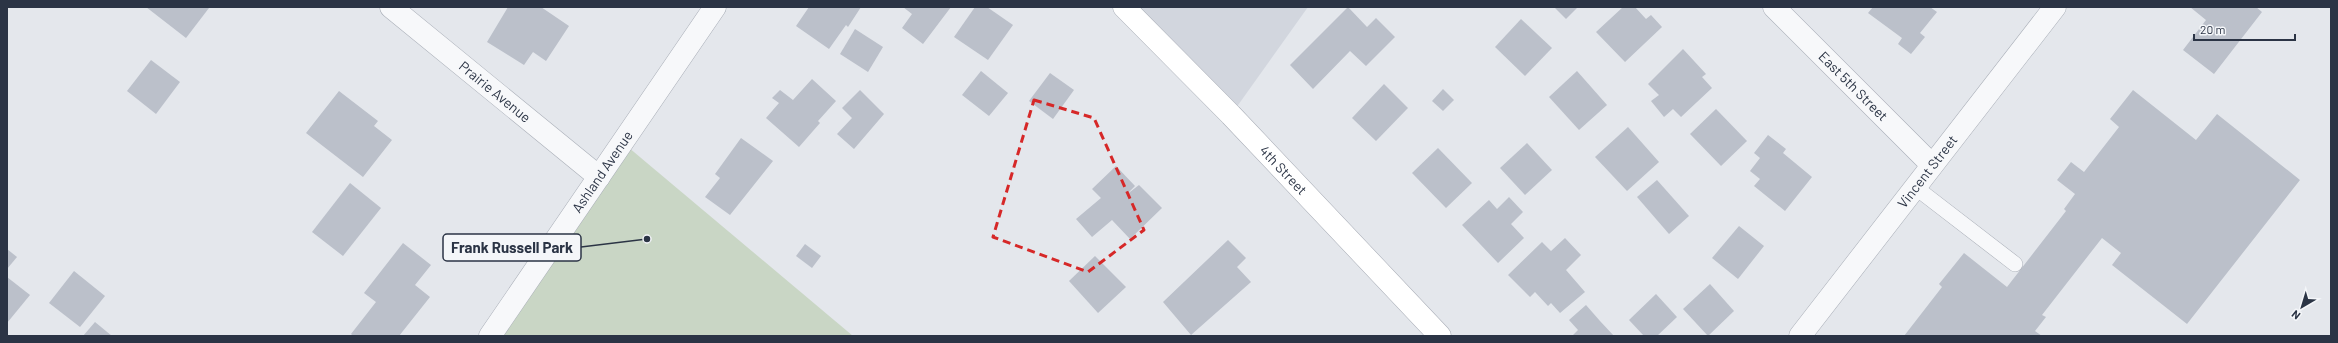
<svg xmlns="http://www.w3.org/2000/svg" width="2338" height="343" font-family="Barlow,sans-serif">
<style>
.built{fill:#d2d6de}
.green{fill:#c9d6c5}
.building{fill:#bbc0ca}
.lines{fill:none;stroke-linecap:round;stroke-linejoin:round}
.lane-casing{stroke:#a9aeb7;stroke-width:16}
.street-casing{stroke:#a9aeb7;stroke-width:23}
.secondary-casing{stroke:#a9aeb7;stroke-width:23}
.lane{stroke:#f7f8fa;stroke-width:15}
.street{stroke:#f7f8fa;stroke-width:22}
.secondary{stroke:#fff;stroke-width:22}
.marked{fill:none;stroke:#d62828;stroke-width:3;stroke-dasharray:8 5;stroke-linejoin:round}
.labels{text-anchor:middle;stroke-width:3.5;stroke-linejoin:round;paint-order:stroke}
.street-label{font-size:14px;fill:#2b3445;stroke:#f4f6f9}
.leader{fill:none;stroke:#2b3445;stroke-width:1.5}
.callout-dot{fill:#2b3445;stroke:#f4f6f9;stroke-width:1.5}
.callout{fill:#f4f6f9;stroke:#2b3445;stroke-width:1.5}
.callout-label{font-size:15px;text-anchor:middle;font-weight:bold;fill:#2b3445}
</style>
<rect width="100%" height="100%" fill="#e4e7ec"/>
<polygon class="built" points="1125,7 1308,7 1231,115"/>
<polygon class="green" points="622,142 853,336 490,336"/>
<g class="building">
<polygon points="146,7 207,7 209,8 186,38"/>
<polygon points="508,7 541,7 569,26 546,61 533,52 524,65 487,42"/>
<polygon points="809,7 861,7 848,27 846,25 829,49 796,26"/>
<polygon points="903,7 951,7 923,44 902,28 912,14"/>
<polygon points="975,7 987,7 1013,25 988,60 954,37"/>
<polygon points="1348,7 1367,27 1376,18 1395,37 1366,66 1350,51 1313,89 1290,65"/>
<polygon points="1554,7 1578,7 1566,19"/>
<polygon points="1623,7 1635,7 1646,19 1651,15 1662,27 1625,62 1596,32"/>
<polygon points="1873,7 1930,7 1937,12 1920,33 1925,37 1911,54 1898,44 1902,38 1868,13"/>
<polygon points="2190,7 2256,7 2262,12 2214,74 2183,50 2206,20"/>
<polygon points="1521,19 1552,48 1525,76 1495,47"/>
<polygon points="855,29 883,47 868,72 840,54"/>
<polygon points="1683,49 1706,74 1702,77 1712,88 1681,117 1673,109 1664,117 1651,101 1659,95 1648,84"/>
<polygon points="151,60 180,82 156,114 127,91"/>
<polygon points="981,71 1008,93 989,116 962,95"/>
<polygon points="1577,71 1607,105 1579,130 1549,97"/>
<polygon points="1050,73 1074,90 1053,119 1029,101"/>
<polygon points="812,79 836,101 818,121 820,123 799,147 766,118 779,103 772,98 780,90 793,100"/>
<polygon points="1384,84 1408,108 1376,141 1352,118"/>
<polygon points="1443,89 1454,100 1443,111 1432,101"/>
<polygon points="860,90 884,114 854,149 837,134 852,118 842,108"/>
<polygon points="2133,90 2196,140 2217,114 2300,180 2187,324 2112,265 2121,253 2102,238 2042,315 2046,317 2035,331 2042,336 1904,336 1942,287 1939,284 1964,253 2007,287 2066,211 2064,209 2075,194 2057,180 2071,162 2084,172 2119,127 2110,119"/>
<polygon points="339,91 378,121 374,126 392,140 363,177 306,133"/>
<polygon points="1716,109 1747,141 1721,166 1690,134"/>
<polygon points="1628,127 1659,162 1627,191 1595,157"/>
<polygon points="1768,135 1786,149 1783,153 1812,177 1785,211 1754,186 1760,179 1750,171 1760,158 1754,153"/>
<polygon points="741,138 773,161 730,215 705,197 720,178 715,174"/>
<polygon points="1527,143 1552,170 1525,195 1500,168"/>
<polygon points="1438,148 1472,183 1446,208 1412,173"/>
<polygon points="1116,166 1135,186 1126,195 1139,185 1162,208 1130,239 1112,220 1092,237 1076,219 1101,198 1092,189"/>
<polygon points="1657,180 1689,216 1669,234 1637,197"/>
<polygon points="350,183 381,208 343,256 312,232"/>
<polygon points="1509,197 1523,212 1511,224 1524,238 1498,263 1462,225 1489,200 1497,209"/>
<polygon points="1739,226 1764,246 1738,279 1712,258"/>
<polygon points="1565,238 1581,255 1566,270 1585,292 1560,313 1551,303 1548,306 1535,292 1530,297 1508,275 1542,242 1551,251"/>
<polygon points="1228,240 1246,258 1237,267 1251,282 1191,335 1163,302"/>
<polygon points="403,243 431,265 415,285 430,297 399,336 353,336 351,334 376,302 364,293"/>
<polygon points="805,244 821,256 812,268 796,256"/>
<polygon points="7,249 17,257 7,269"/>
<polygon points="1095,256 1126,287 1098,313 1069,281"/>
<polygon points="74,271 105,296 80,327 49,303"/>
<polygon points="7,277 30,295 7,323"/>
<polygon points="1710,284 1734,311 1708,336 1683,309"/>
<polygon points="1656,294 1677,317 1657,336 1644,336 1629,320"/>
<polygon points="1586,305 1600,321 1614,336 1572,336 1578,330 1569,320"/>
<polygon points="95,322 112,336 83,336"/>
</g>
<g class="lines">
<defs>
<polyline id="lane" points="1915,187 2015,264"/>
<g id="street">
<path id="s1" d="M391,7l208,170"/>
<path id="s2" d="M1774,7l158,158"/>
<path id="s3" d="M490,336l225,-329"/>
<path id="s4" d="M1800,336l255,-329"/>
</g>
<g id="secondary">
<path id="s5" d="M1124,7l107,108 209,221"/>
</g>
</defs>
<use href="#lane" class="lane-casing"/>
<use href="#street" class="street-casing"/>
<use href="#secondary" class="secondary-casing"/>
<use href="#lane" class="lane"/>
<use href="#street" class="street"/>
<use href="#secondary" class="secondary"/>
</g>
<path class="marked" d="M1034,100l60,18 50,112 -56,42 -95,-35z"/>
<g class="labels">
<g class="street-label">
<text dy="5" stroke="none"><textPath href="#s2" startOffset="112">East 5th Street</textPath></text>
<text dy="5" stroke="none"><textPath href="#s1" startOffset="134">Prairie Avenue</textPath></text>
<text dy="5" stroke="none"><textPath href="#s5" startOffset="228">4th Street</textPath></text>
<text dy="5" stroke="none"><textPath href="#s4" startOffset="208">Vincent Street</textPath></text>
<text dy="5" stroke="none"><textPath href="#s3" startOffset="199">Ashland Avenue</textPath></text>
</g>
</g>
<path class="leader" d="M647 239L581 247"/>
<circle class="callout-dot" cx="647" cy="239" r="4"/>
<rect class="callout" x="443" y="234" width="138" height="27" rx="4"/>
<g class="callout-label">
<text x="512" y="253">Frank Russell Park</text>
</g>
<rect width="2338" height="343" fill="none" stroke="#2b3445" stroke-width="16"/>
<g transform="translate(2302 307) rotate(218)" stroke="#f4f6f9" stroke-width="3" paint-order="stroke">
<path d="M0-3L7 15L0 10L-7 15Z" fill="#2b3445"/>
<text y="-6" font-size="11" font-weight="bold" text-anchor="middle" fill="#2b3445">N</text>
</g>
<path d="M2194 34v6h101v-6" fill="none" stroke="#2b3445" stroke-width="2"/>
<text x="2200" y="34" font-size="12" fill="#2b3445" stroke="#f4f6f9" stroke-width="3" paint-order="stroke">20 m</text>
</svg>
